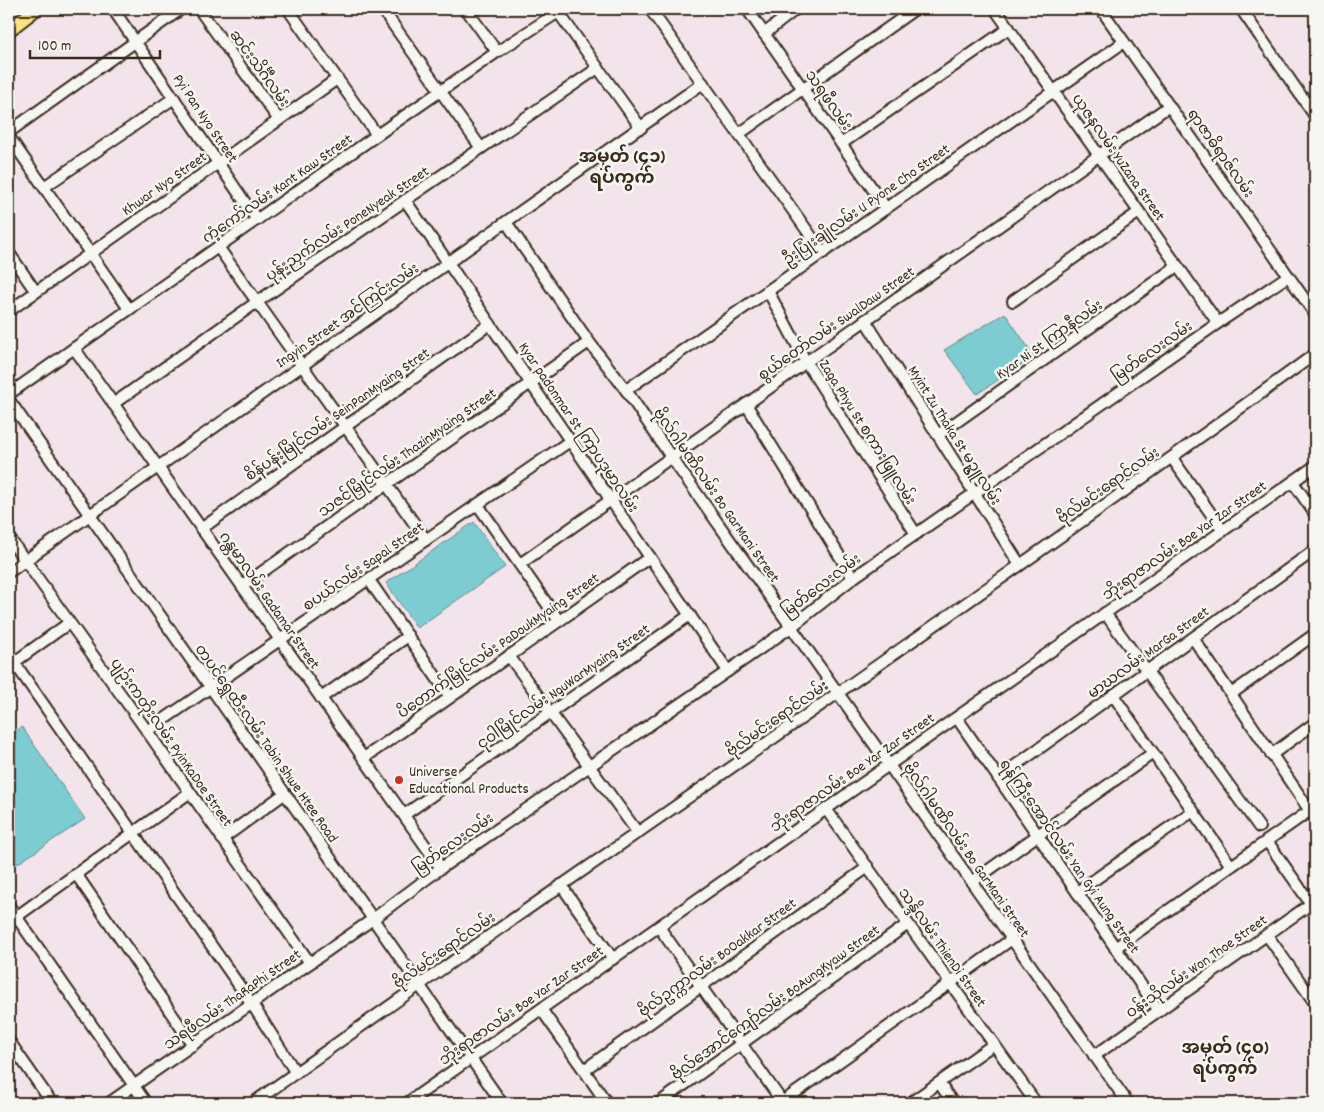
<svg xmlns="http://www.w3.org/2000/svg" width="1324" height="1112" font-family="Dekko,'Noto Sans Myanmar',sans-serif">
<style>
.water{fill:#7bccd2;stroke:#618b8a}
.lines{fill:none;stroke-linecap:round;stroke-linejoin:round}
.minor-casing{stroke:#3b2a1e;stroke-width:14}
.major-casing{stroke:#3b2a1e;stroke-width:16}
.minor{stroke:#f6f6f2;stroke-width:10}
.major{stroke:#f8e281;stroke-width:12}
.poi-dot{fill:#c8321e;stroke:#f6f6f2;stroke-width:2}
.labels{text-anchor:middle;stroke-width:5;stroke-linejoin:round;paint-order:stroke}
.street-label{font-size:15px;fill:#3b2a1e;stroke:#f6f6f2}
.poi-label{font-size:15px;fill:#3b2a1e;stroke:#f6f6f2;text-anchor:start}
.quarter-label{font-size:18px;font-weight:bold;fill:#3b2a1e;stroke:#f6f6f2}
</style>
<rect width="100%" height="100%" fill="#f3e4eb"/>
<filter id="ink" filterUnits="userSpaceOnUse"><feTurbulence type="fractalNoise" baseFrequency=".02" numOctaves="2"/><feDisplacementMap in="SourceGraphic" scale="10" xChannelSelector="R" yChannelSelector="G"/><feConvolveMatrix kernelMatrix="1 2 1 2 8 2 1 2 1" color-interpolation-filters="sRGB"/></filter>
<g filter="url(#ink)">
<g class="water">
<polygon points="1005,313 1034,356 977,394 944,350"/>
<polygon points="474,522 505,567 417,628 386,583"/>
<polygon points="22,727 85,819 17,864 9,852 9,736"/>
</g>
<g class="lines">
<defs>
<g id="minor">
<polyline points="113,9 257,220"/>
<polyline points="199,9 279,120"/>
<polyline points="288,9 377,135"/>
<polyline points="382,9 481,148"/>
<polyline points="466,9 497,52"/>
<polyline points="556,9 641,128"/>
<polyline points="650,9 823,253"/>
<polyline points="747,9 886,208"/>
<polyline points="995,9 1218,323"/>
<polyline points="1101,9 1315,314"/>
<polyline points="1241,9 1315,116"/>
<polyline points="764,34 796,9"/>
<polyline points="1305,102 1315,95"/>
<polyline points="9,132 181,9"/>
<polyline points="739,134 915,9"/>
<polyline points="9,137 129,309"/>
<polyline points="841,144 1009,28"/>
<polyline points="44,187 174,98"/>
<polyline points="405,200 728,671"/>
<polyline points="506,222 589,342 626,390 671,457 1128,1103"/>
<polyline points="218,247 426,540"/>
<polyline points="9,253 36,292"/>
<polyline points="768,291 806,362 916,534"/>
<polyline points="1013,301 1139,212"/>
<polyline points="9,311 337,79"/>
<polyline points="865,320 1020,565"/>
<polyline points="74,348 441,868"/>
<polyline points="626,390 1124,42"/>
<polyline points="9,394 377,135 497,52 563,9"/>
<polyline points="9,400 502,1103"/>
<polyline points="113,404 257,302 598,68"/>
<polyline points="746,404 853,578"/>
<polyline points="938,435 1177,266"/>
<polyline points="1172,458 1223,531"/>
<polyline points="1293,482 1315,514"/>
<polyline points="478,505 559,621"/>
<polyline points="201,529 490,324"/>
<polyline points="9,538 147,731 310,963"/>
<polyline points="520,564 1169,106"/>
<polyline points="9,572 703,83"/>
<polyline points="369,580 450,697"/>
<polyline points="242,586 589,342"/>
<polyline points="1105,613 1259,827"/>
<polyline points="1193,638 1310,811"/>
<polyline points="509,656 638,833"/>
<polyline points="14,662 252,1004 296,1073"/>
<polyline points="9,666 69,623"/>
<polyline points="1231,694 1315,634"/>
<polyline points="1113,695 1231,866"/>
<polyline points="321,698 408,636"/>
<polyline points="957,718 1159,1011"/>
<polyline points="147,731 570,441"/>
<polyline points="1271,755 1315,723"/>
<polyline points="364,758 650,557"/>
<polyline points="998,778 1315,550"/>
<polyline points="826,809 1036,1103"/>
<polyline points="404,815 690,615"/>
<polyline points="222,839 284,794"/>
<polyline points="1267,841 1311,904"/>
<polyline points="76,874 193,1045"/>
<polyline points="972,882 1153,753"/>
<polyline points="561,885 613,959"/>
<polyline points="1077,892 1193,811"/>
<polyline points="9,906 146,1103"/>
<polyline points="9,922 189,793"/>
<polyline points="659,927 783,1103"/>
<polyline points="1267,935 1315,1003"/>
<polyline points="1115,948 1315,807"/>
<polyline points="541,1009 607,1103"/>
<polyline points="9,1041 52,1103"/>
<polyline points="1094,1056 1315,901"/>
<polyline points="584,1070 868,867"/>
<polyline points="939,1083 953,1103"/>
<polyline points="109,1103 373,919 441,868 728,671 791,627 853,578 1218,323 1288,276"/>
<path d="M253,1103c103,-73 205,-146 309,-218 253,-175 505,-351 753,-531"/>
<polyline points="407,1103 1315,466"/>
<polyline points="659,1103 908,924"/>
<polyline points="781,1103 1012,939"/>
<polyline points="910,1103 994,1044"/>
</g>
<polyline id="major" points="9,30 36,9"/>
</defs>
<use href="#minor" class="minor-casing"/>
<use href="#major" class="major-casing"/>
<use href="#minor" class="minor"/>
<use href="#major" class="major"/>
</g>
</g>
<circle class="poi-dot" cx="399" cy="780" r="5"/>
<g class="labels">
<g class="street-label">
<text transform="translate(260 68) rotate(54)" y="5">ဆင်းသိင်္ဂီလမ်း</text>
<text transform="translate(829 100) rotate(55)" y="5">သရဖီလမ်း</text>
<text transform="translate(206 118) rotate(56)" y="5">Pyi Pan Nyo Street</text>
<text transform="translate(1221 153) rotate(55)" y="5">ရာဇာဓိရာဇ်လမ်း</text>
<text transform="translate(1119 157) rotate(55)" y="5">ယုဇနလမ်း YuZana Street</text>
<text transform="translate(164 183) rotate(-35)" y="5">Khwar Nyo Street</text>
<text transform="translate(277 188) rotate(-35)" y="5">ကံ့ကော်လမ်း Kant Kaw Street</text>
<text transform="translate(866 204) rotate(-35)" y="5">ဦးပြုံးချိုလမ်း U Pyone Cho Street</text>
<text transform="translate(347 223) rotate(-34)" y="5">ပုန်းညှက်လမ်း PoneNyeak Street</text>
<text transform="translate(347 315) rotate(-35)" y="5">Ingyin Street အင်ကြင်းလမ်း</text>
<text transform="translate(836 323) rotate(-35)" y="5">စွယ်တော်လမ်း SwalDaw Street</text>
<text transform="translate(1049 339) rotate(-35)" y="5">Kyar Ni St ကြာနီလမ်း</text>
<text transform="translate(1152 351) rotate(-35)" y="5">မြတ်လေးလမ်း</text>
<text transform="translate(337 414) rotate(-35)" y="5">စိန်ပန်းမြိုင်လမ်း SeinPanMyaing Stret</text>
<text transform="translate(579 427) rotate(56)" y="5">Kyar padonmar St ကြာပဒုမာလမ်း</text>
<text transform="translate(868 432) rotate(58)" y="5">Zaga Phyu St စကားဖြူလမ်း</text>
<text transform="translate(955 435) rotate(58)" y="5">Myint Zu Thaka St မဥ္ဇူလမ်း</text>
<text transform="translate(407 452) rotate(-35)" y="5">သဇင်မြိုင်လမ်း ThazinMyaing Street</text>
<text transform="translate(1108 485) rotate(-35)" y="5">ဗိုလ်မင်းရောင်လမ်း</text>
<text transform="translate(717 495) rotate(55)" y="5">ဗိုလ်ဂါမဏိလမ်း Bo GarMani Street</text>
<text transform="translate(1184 540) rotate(-35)" y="5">ဘိုးရာဇာလမ်း Boe Yar Zar Street</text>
<text transform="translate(363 566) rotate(-35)" y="5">စပယ်လမ်း Sapal Street</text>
<text transform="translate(821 585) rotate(-37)" y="5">မြတ်လေးလမ်း</text>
<text transform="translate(270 600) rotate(55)" y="5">ဂန္တမာလမ်း Gadamar Street</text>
<text transform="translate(498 645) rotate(-35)" y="5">ပိတောက်မြိုင်လမ်း PaDoukMyaing Street</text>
<text transform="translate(1148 652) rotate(-36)" y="5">မာဃလမ်း MarGa Street</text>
<text transform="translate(563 686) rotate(-35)" y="5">ငုဝါမြိုင်လမ်း NguWarMyaing Street</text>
<text transform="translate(777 718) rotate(-35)" y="5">ဗိုလ်မင်းရောင်လမ်း</text>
<text transform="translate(172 742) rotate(55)" y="5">ပျဉ်းကတိုးလမ်း PyinKaDoe Street</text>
<text transform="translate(267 743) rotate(55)" y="5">တပင်ရွှေထီးလမ်း Tabin Shwe Htee Road</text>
<text transform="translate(852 772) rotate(-35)" y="5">ဘိုးရာဇာလမ်း Boe Yar Zar Street</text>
<text transform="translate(453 843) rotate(-35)" y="5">မြတ်လေးလမ်း</text>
<text transform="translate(967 850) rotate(55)" y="5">ဗိုလ်ဂါမဏိလမ်း Bo GarMani Street</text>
<text transform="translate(1070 856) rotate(55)" y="5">ရန်ကြီးအောင်လမ်း Yan Gyi Aung Street</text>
<text transform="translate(943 947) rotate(55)" y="5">သန္ဒိလမ်း ThienDi Street</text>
<text transform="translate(444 950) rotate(-35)" y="5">ဗိုလ်မင်းရောင်လမ်း</text>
<text transform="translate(717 957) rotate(-36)" y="5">ဗိုလ်ဥက္ကာလမ်း BoOakkar Street</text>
<text transform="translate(1196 966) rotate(-35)" y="5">ဝန်းသိုလမ်း Won Thoe Street</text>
<text transform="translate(232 999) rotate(-35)" y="5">သရဖီလမ်း ThaRaPhi Street</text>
<text transform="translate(775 1002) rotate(-36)" y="5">ဗိုလ်အောင်ကျော်လမ်း BoAungKyaw Street</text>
<text transform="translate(521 1005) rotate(-35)" y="5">ဘိုးရာဇာလမ်း Boe Yar Zar Street</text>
</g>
<g class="poi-label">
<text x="409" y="776">Universe<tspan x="409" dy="17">Educational Products</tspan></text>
</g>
<g class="quarter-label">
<text x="622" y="162">အမှတ် (၄၁)<tspan x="622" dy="21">ရပ်ကွက်</tspan></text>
<text x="1225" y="1053">အမှတ် (၄၀)<tspan x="1225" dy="21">ရပ်ကွက်</tspan></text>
</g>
</g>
<rect width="1324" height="1112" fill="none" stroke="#f6f6f2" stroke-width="30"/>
<rect x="15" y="15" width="1294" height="1082" fill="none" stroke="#3b2a1e" stroke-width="2" filter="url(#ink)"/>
<path d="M30 50v8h130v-8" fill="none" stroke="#3b2a1e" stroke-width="2.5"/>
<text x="38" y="50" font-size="15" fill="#3b2a1e" stroke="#f6f6f2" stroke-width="4" paint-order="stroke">100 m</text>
</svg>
